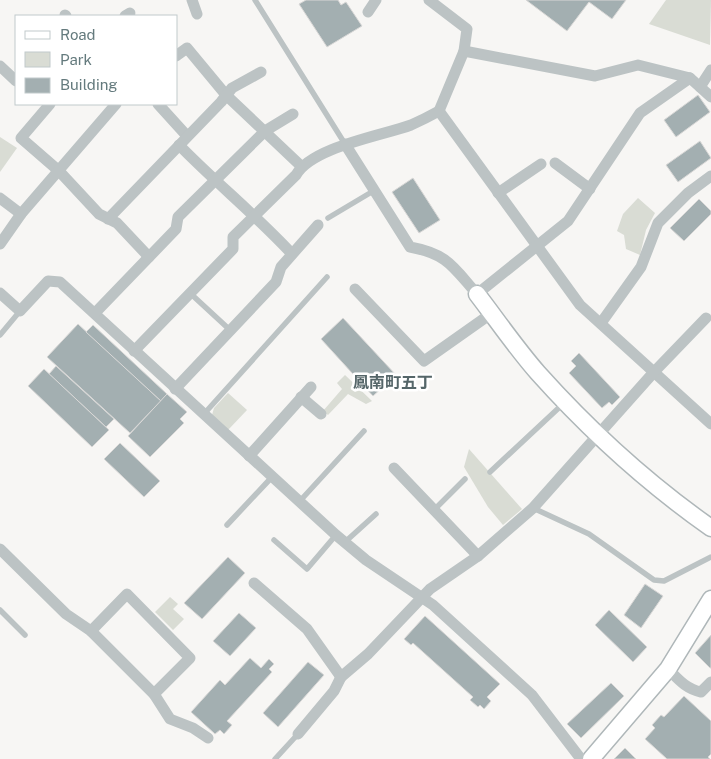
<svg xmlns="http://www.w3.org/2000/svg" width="711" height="759" font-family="'Public Sans','Noto Sans JP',sans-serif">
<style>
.green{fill:#d9dcd4}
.building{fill:#a3afb1;stroke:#d9d8d7}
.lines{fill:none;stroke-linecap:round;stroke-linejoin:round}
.secondary-casing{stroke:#afb7b9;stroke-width:19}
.lane{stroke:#bcc3c4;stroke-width:5.5}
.street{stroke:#bcc3c4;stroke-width:11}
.secondary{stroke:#fff;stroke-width:16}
.labels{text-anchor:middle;stroke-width:5;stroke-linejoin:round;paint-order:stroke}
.neighbourhood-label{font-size:16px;font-weight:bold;fill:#556669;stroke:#fff}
</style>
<rect width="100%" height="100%" fill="#f7f6f4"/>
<g class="green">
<polygon points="666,0 711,0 710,45 649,24"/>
<polygon points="0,137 17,148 0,172"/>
<polygon points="638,198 655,213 646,230 640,255 626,249 624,235 617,231 623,214"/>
<polygon points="345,375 372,401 366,404 348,394 328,415 323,411 342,389 337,383"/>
<polygon points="228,393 247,410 228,430 212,415 214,408"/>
<polygon points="469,449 522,509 503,525 488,507 464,467"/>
<polygon points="170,597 178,604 173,609 184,619 173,630 155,612"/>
</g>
<g class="building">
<polygon points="306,0 338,0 341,5 346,2 362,26 327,47 299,4"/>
<polygon points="526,0 626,0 612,19 589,2 567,31"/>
<polygon points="698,95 710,112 676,137 664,120"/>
<polygon points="700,141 711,158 678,182 666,165"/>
<polygon points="413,178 440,220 419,233 392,192"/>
<polygon points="699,199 711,211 711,214 684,241 670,228"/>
<polygon points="343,318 396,375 373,396 321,339"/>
<polygon points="78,324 161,401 130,433 47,357"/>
<polygon points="93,325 167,394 161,401 86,332"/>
<polygon points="579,353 620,397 612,405 609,402 602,408 569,373 576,366 571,361"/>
<polygon points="56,366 114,419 106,427 49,374"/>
<polygon points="44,369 109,430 92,447 28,386"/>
<polygon points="167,394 187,412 180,419 184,423 150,457 128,436"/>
<polygon points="120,443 160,481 144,497 104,459"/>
<polygon points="228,557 245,573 202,619 184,603"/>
<polygon points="645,584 663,596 641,628 624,615"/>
<polygon points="609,610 647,647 633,662 595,625"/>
<polygon points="239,613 256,628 230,656 213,641"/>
<polygon points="425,616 500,684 487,697 491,701 484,709 480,705 478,707 470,700 473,697 413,643 411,645 404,639"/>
<polygon points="711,635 711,668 710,668 695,653"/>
<polygon points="250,658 261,668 269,659 274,664 269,669 272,672 227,721 232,725 224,734 220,730 215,734 191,712 220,680 225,685"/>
<polygon points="308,662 324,675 278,727 263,713"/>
<polygon points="611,683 624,696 581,738 567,724"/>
<polygon points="684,696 711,721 711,754 708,757 710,759 667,759 645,739 655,728 652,725 661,715 664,717"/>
<polygon points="625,748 636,759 614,759"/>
</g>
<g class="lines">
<defs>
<g id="secondary">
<path d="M477,294c20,26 39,54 61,79 52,58 109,110 173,155"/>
<polyline points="591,759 668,669 711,599"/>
</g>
</defs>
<use href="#secondary" class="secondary-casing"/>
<g class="lane">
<polyline points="255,0 345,144"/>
<polyline points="328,218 375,190"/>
<polyline points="191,294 230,330"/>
<polyline points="0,335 20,311"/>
<polyline points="203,415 327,277"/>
<polyline points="490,472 564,403"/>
<polyline points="299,502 364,431"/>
<polyline points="533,508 589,534 654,580 664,581 711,557"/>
<polyline points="434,510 465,479"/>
<polyline points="227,525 272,477"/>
<polyline points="274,540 307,569 336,535"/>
<polyline points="345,542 376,514"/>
<polyline points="0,610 25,635"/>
<polyline points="275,759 298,734"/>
</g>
<g class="street">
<polyline points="192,0 197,14"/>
<polyline points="368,12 376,0"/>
<polyline points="65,15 66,16"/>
<polyline points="125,16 130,13"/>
<polyline points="464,51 595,76 638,65 690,78"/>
<polyline points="176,56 187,48 226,95 301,166"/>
<polyline points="0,66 16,81"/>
<polyline points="700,87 711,97"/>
<polyline points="50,104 21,138 59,171 99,214 117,223 149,257"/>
<polyline points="158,104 187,136"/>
<polyline points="439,111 580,305 711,424"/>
<path d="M345,144l65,103c38,7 43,20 67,47l91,-73 72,-108 50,-35 10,9 11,-17"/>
<path d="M179,145c37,38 78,71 113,109"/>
<polyline points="555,163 590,189"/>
<polyline points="498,193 541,164"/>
<polyline points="0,198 21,214"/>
<polyline points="108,219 221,102 232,88 261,72"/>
<polyline points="0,244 21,214 116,104"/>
<polyline points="355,289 424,361 492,313"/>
<polyline points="0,293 20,311 48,281 60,282 336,535 366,560 433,605 532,695 581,759"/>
<polyline points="95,313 176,229 178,217 265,131 293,114"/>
<polyline points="601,323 641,267 658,223 688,193 711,176"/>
<path d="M134,351l99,-102v-12l63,-62c16,-28 85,-39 115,-50 9,-4 19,-9 28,-14l25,-60 3,-22 -38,-29"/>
<polyline points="175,389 276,282 281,267 318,225"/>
<polyline points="301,397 321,414"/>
<polyline points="249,456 311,387"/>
<polyline points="394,468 478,556"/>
<polyline points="0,549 66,614 91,631 154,694 170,719 193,728 208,738"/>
<polyline points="254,583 307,629 341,677 368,654 430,589 478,556 533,508 654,372 706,318"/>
<polyline points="91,631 127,594 190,658 154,694"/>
<path d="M668,669c10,10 18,20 33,23l10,-10"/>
<polyline points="298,734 334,691 341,677"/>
</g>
<use href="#secondary" class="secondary"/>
</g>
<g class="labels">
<g class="neighbourhood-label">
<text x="393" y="388">鳳南町五丁</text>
</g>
</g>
<rect x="15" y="15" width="162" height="90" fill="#ffffff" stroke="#c1cacb"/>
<rect x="25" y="31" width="25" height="8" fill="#ffffff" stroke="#c1cacb"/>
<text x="60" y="40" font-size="15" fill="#647a7d">Road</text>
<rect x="25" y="52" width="25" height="15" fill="#d9dcd4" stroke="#c1cacb"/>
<text x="60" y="65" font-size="15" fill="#647a7d">Park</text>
<rect x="25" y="78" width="25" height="15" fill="#a3afb1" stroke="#c1cacb"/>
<text x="60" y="90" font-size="15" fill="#647a7d">Building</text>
</svg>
